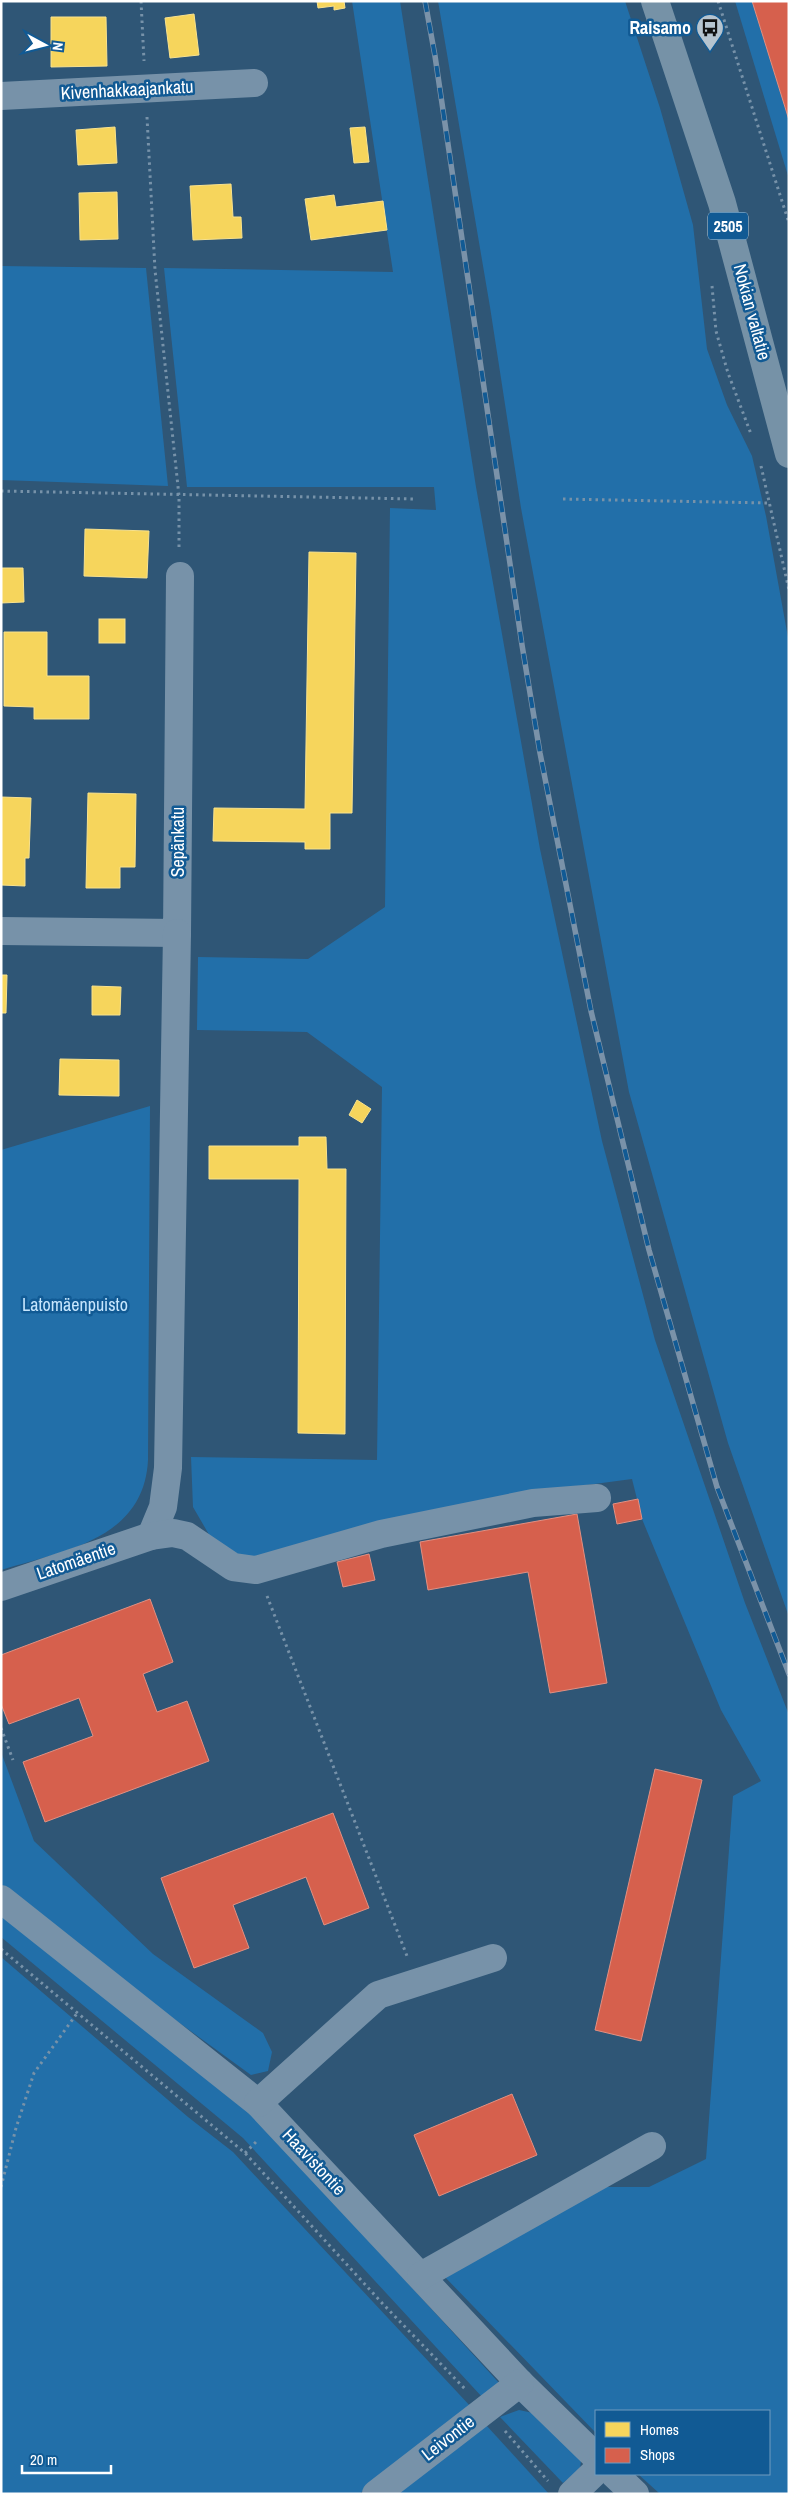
<svg xmlns="http://www.w3.org/2000/svg" width="790" height="2495" font-family="'Archivo Narrow',sans-serif">
<style>
.green{fill:#226fa9}
.homes{fill:#f6d55c;stroke:#f9e28d}
.shops{fill:#d6604d;stroke:#e29082}
.lines{fill:none;stroke-linecap:round;stroke-linejoin:round}
.path{stroke:#7792a9;stroke-width:3;stroke-dasharray:2.5 4;stroke-linecap:butt}
.minor{stroke:#7792a9;stroke-width:28}
.major{stroke:#7692a7;stroke-width:28}
.rail-casing{stroke:#7a92a9;stroke-width:5.5}
.rail{stroke:#115a94;stroke-width:4;stroke-dasharray:11;stroke-linecap:butt}
.labels{text-anchor:middle;stroke-width:5;stroke-linejoin:round;paint-order:stroke}
.shield{fill:#115a94;stroke:#b8cedf;stroke-width:1}
.shield-label{font-size:16px;font-weight:bold;fill:#fff}
.poi-label{font-size:18px;font-weight:bold;fill:#fff;stroke:#115a94;text-anchor:end}
.street-label{font-size:18px;fill:#fff;stroke:#115a94}
.park-label{font-size:18px;fill:#c7e6fd;stroke:#115a94}
</style>
<rect width="100%" height="100%" fill="#2f5676"/>
<g class="green">
<polygon points="352,1 400,1 476,487 540,849 602,1141 655,1340 745,1603 789,1715 789,2494 660,2494 638,2474 769,2474 769,2411 596,2411 596,2433 443,2275 595,2187 649,2187 706,2159 733,1796 761,1781 721,1710 642,1519 632,1479 534,1492 239,1561 211,1538 193,1507 191,1457 377,1460 382,1087 307,1032 197,1030 198,957 308,959 385,907 390,508 436,510 434,487 187,487 164,268 393,272"/>
<polygon points="438,1 625,1 660,108 693,225 707,349 727,405 752,456 766,516 789,643 789,1617 728,1443 629,1092 521,508 490,307"/>
<polygon points="735,1 752,1 789,120 789,179"/>
<polygon points="1,266 146,268 168,486 1,480"/>
<path d="M150,1106l-2,354c-4,80 -85,91 -147,110v-420z"/>
<polygon points="1,1752 34,1841 153,1954 263,2033 272,2052 268,2071 251,2075 82,1952 1,1884"/>
<polygon points="1,1915 260,2121 500,2384 483,2398 243,2138 1,1937"/>
<polygon points="1,1957 188,2117 233,2152 472,2408 359,2494 1,2494"/>
<polygon points="519,2410 533,2413 581,2460 580,2469 563,2483 500,2417"/>
<polygon points="486,2425 549,2494 393,2494"/>
</g>
<g class="homes">
<polygon points="317,1 344,1 345,8 334,10 334,6 318,8"/>
<polygon points="194,14 199,55 170,58 165,18"/>
<polygon points="51,17 106,17 107,66 51,67"/>
<polygon points="115,127 117,163 78,165 76,130"/>
<polygon points="365,127 369,162 354,163 350,128"/>
<polygon points="231,184 233,217 241,217 242,238 193,240 190,186"/>
<polygon points="117,192 118,239 80,240 79,193"/>
<polygon points="334,195 336,207 383,201 387,230 311,240 305,199"/>
<polygon points="85,529 149,531 147,578 84,576"/>
<polygon points="309,552 356,553 352,813 330,813 330,849 305,849 305,842 213,841 214,808 305,809"/>
<polygon points="1,568 23,568 24,602 1,603"/>
<rect x="99" y="619" width="26" height="24"/>
<polygon points="4,632 47,632 47,676 89,676 89,719 34,719 34,707 4,706"/>
<polygon points="88,793 136,794 135,867 120,867 120,888 86,888"/>
<polygon points="1,797 31,798 29,858 25,858 25,886 1,885"/>
<polygon points="1,975 7,975 6,1013 1,1013"/>
<polygon points="92,986 121,987 120,1015 92,1015"/>
<polygon points="60,1059 119,1060 119,1096 59,1095"/>
<polygon points="357,1100 371,1109 362,1123 349,1115"/>
<polygon points="299,1137 326,1137 327,1169 346,1169 345,1434 298,1433 299,1179 209,1179 209,1146 299,1146"/>
</g>
<g class="shops">
<polygon points="752,1 789,1 789,120"/>
<polygon points="638,1499 642,1519 617,1524 613,1504"/>
<polygon points="577,1514 607,1683 550,1693 528,1572 428,1590 420,1542"/>
<polygon points="369,1554 375,1580 343,1587 337,1562"/>
<polygon points="150,1599 173,1662 143,1674 157,1712 187,1701 209,1761 45,1822 23,1762 93,1736 79,1698 9,1724 1,1704 1,1655"/>
<polygon points="655,1769 702,1780 641,2041 595,2030"/>
<polygon points="333,1813 369,1908 324,1925 306,1877 233,1905 249,1948 194,1968 161,1878"/>
<polygon points="512,2094 537,2155 439,2196 414,2135"/>
</g>
<g class="lines">
<g class="path">
<polyline points="141,1 144,61"/>
<polyline points="718,1 789,223"/>
<polyline points="147,117 155,270 179,496 179,549"/>
<polyline points="712,286 716,331 728,373 751,434"/>
<polyline points="761,466 789,590"/>
<polyline points="1,491 414,499"/>
<polyline points="563,499 770,503"/>
<polyline points="267,1596 407,1956"/>
<polyline points="1,1728 13,1760"/>
<polyline points="1,1949 245,2153 382,2303 466,2390"/>
<polyline points="245,2153 256,2142"/>
<polyline points="1,2187 16,2128 34,2073 78,2012"/>
<polyline points="505,2431 548,2481"/>
</g>
<g class="minor">
<polyline points="1,96 254,83"/>
<polyline points="1,931 177,933 180,576"/>
<polyline points="151,1536 163,1507 168,1468 177,933"/>
<polyline points="1,1587 151,1536 173,1533 187,1536 233,1567 256,1570 381,1534 533,1503 597,1498"/>
<polyline points="1,1899 258,2103 520,2383 596,2457"/>
<polyline points="258,2103 378,1995 493,1958"/>
<polyline points="421,2276 652,2146"/>
<polyline points="614,2474 635,2494"/>
<polyline points="376,2494 520,2383"/>
<polyline points="572,2494 596,2471"/>
</g>
<polyline class="major" points="655,1 722,203 789,454"/>
<defs>
<polyline id="rail" points="425,1 435,56 522,645 540,753 591,1011 649,1250 717,1487 789,1674"/>
</defs>
<use href="#rail" class="rail-casing"/>
<use href="#rail" class="rail"/>
</g>
<defs>
<symbol id="bus-pin" viewBox="-11 -11 22 30"><path d="M0 17L-7.5 6A9.5 9.5 0 1 1 7.5 6Z" fill="#b6c4cf" stroke="#115a94"/><path d="M-5-6H5V4H4V6H2V4H-2V6H-4V4H-5ZM-3.5-4V0h7V-4ZM-3.5 1.2v1.5H-2V1.2ZM2 1.2v1.5H3.5V1.2Z" fill="#111"/></symbol>
</defs>
<g fill-rule="evenodd">
<use href="#bus-pin" x="694" y="12" width="32" height="43"/>
</g>
<g class="labels">
<rect class="shield" x="708" y="212.5" width="40" height="27" rx="4"/>
<g class="shield-label">
<text x="728" y="232">2505</text>
</g>
<g class="poi-label">
<text x="691" y="34">Raisamo</text>
</g>
<g class="street-label">
<text transform="translate(127 90) rotate(-3)" y="6">Kivenhakkaajankatu</text>
<text transform="translate(752 312) rotate(75)" y="6">Nokian valtatie</text>
<text transform="translate(178 842) rotate(-90)" y="6">Sepänkatu</text>
<text transform="translate(76 1561) rotate(-19)" y="6">Latomäentie</text>
<text transform="translate(314 2162) rotate(47)" y="6">Haavistontie</text>
<text transform="translate(448 2438) rotate(-38)" y="6">Leivontie</text>
</g>
<g class="park-label">
<text x="75" y="1311">Latomäenpuisto</text>
</g>
</g>
<rect width="790" height="2495" fill="none" stroke="#ffffff" stroke-width="5"/>
<rect x="595" y="2410" width="175" height="65" fill="#115a94" stroke="#709cbf"/>
<rect x="605" y="2422" width="25" height="15" fill="#f6d55c" stroke="#709cbf"/>
<text x="640" y="2435" font-size="15" fill="#ffffff">Homes</text>
<rect x="605" y="2448" width="25" height="15" fill="#d6604d" stroke="#709cbf"/>
<text x="640" y="2460" font-size="15" fill="#ffffff">Shops</text>
<g transform="translate(45 45) rotate(97)" stroke="#115a94" stroke-width="4" paint-order="stroke">
<path d="M0-4L9 19L0 12L-9 19Z" fill="#ffffff"/>
<text y="-8" font-size="14" font-weight="bold" text-anchor="middle" fill="#ffffff">N</text>
</g>
<path d="M22 2465v8h89v-8" fill="none" stroke="#ffffff" stroke-width="2.5"/>
<text x="30" y="2465" font-size="15" fill="#ffffff" stroke="#115a94" stroke-width="4" paint-order="stroke">20 m</text>
</svg>
